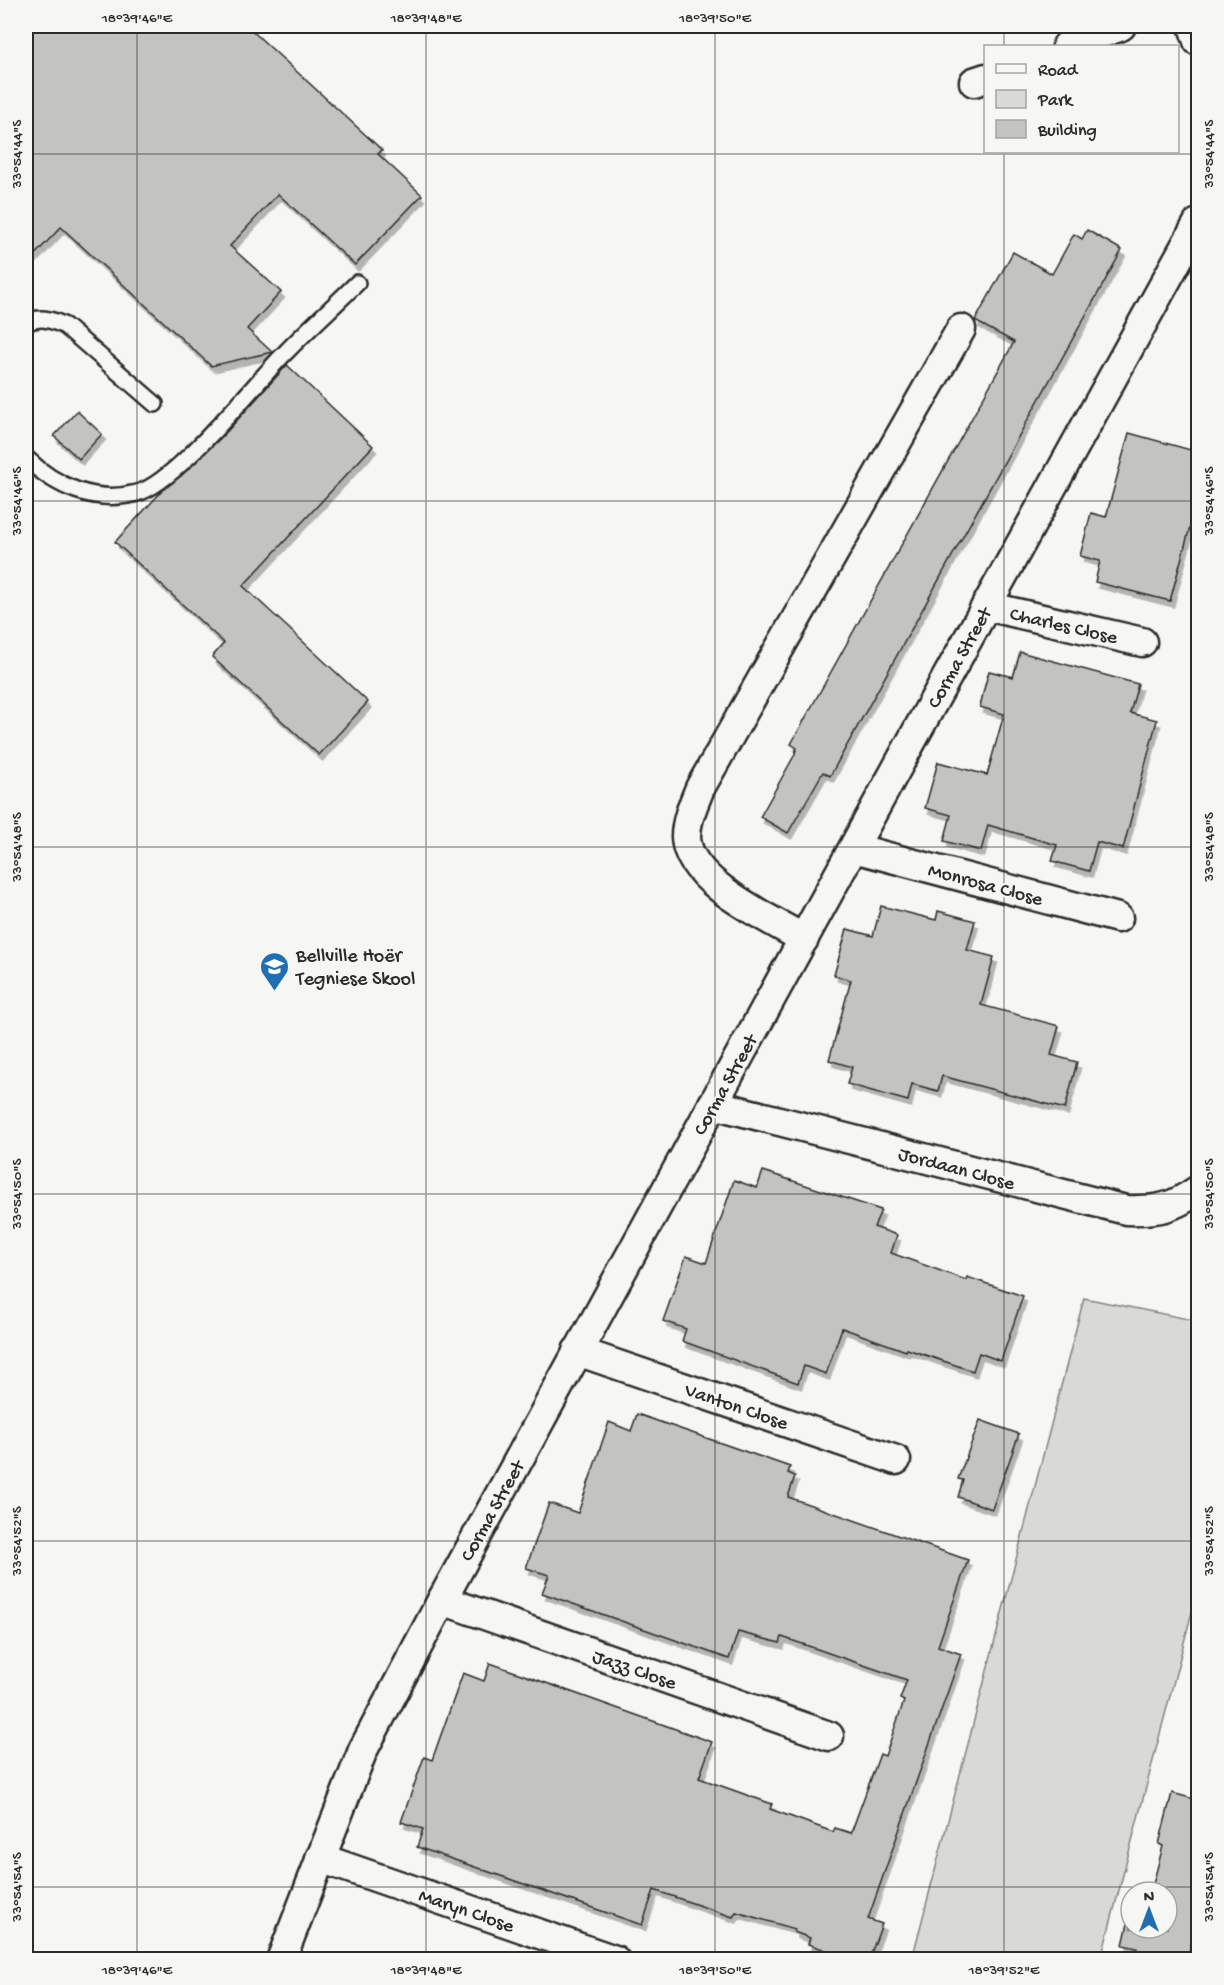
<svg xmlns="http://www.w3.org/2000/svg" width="1224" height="1985" font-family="'Gochi Hand',sans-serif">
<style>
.green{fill:#d9d9d5;stroke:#828280;stroke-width:1.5}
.building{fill:#c3c3c0;stroke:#2b2b2b;stroke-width:1.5;filter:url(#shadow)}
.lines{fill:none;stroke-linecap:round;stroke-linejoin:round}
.service-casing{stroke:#2b2b2b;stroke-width:20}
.minor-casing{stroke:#2b2b2b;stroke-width:33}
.service{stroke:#f6f6f2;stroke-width:15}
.minor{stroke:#f6f6f2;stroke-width:28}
.ticks{fill:none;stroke:#2b2b2b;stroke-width:1.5;stroke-opacity:0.45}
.labels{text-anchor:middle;stroke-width:4.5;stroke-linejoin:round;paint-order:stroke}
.street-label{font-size:20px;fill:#2b2b2b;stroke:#f6f6f2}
.poi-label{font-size:20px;fill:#2b2b2b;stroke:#f6f6f2;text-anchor:start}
.neatline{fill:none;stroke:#2b2b2b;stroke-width:2}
.ticks-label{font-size:15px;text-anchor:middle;fill:#2b2b2b}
</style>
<defs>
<filter id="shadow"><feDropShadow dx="3.5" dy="6" stdDeviation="0" flood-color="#0004"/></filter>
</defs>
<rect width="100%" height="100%" fill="#f6f6f2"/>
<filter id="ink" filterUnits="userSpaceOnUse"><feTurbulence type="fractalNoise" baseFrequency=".0167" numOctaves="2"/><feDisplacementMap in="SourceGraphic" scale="12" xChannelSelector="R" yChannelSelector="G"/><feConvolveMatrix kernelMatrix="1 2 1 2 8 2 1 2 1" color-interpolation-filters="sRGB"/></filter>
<g filter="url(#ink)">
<polygon class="green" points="1084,1298 1198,1321 1198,1589 1101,1959 912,1959"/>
<g class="building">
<polygon points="26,26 247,26 382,150 378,154 422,195 355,265 278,194 230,246 281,292 247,329 272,352 211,366 61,227 26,264"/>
<polygon points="1087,230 1122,250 830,776 823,772 788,833 760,817 794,756 797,748 791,744 1014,342 975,321 1013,252 1052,274 1074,234 1082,239"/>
<polygon points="287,365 373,446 243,586 368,702 319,755 212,657 224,643 115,542 162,491 221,438"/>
<polygon points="77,411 102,434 79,459 54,436"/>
<polygon points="1129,433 1198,452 1198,517 1193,516 1170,601 1095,582 1100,561 1080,556 1091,513 1106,517"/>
<polygon points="1020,652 1138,684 1130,713 1157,720 1123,849 1097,842 1089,871 1052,861 1057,845 988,825 981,851 944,841 951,815 925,808 938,762 987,775 1004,714 980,707 984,689 989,671 1013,677"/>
<polygon points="881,906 936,920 938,911 975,921 967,950 994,957 981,1005 1059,1026 1051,1055 1077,1062 1065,1109 942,1076 938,1091 912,1084 908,1101 847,1084 852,1067 829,1060 851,980 834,975 847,929 873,936"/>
<polygon points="763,1171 881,1210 874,1227 897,1235 891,1253 966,1280 967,1277 1023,1296 1001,1361 979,1353 973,1371 907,1349 906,1351 842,1328 826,1374 804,1366 798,1383 682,1341 686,1329 663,1321 686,1256 706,1263 734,1180 757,1188"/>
<polygon points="637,1414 790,1467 788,1473 795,1476 788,1497 968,1560 938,1646 961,1654 868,1919 882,1924 869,1959 852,1959 808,1944 810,1938 794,1932 795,1929 736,1912 733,1917 654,1890 642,1925 417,1847 423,1829 401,1822 424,1757 432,1760 463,1673 484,1681 490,1663 712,1742 699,1778 772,1804 770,1809 833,1832 835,1828 851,1833 880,1754 885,1756 904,1701 900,1699 907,1680 782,1637 780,1643 738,1632 729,1659 542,1593 549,1575 526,1568 549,1503 578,1513 609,1422 631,1431"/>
<polygon points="980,1420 1019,1434 992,1509 958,1497 963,1480 958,1479"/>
<polygon points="1172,1793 1198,1800 1198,1934 1194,1933 1187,1959 1134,1959 1137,1948 1123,1945 1130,1915 1131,1928 1167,1928 1167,1892 1151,1892 1163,1846 1159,1844"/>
</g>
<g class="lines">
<defs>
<g id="service">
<path d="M26,323c13,-7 25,-4 39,3l90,78"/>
<path d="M26,458c30,29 69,46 111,35 39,-10 116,-108 148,-140 23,-24 48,-46 72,-70"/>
</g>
<g id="minor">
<polyline points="1193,26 1198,41"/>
<polyline points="1067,46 1121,26"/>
<polyline points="974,82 986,78"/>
<polyline points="986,606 1142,642"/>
<polyline points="854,848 1118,918"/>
<path d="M804,939c-35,-21 -117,-57 -118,-102 0,-17 8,-34 14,-49l261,-459"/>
<path d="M713,1104l413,106c33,1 46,-2 72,-20"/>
<polyline points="577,1351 896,1460"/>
<polyline points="442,1600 829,1736"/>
<polyline points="320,1858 615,1960"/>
<polyline points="281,1960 363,1750 442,1600 916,733 1198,223"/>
</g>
</defs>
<use href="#service" class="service-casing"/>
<use href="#minor" class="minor-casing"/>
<use href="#service" class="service"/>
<use href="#minor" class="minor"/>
</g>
</g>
<path class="ticks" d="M137,26v1934M426,26v1934M715,26v1934M1004,26v20M1004,152v1808M26,154h1172M26,501h1172M26,847h1172M26,1194h1172M26,1541h1172M26,1887h1172"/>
<defs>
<symbol id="school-pin" viewBox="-11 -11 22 30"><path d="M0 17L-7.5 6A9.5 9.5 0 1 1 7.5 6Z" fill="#1f6fb2" stroke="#f6f6f2"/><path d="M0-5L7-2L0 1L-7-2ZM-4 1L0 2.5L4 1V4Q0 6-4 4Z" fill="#fff"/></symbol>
</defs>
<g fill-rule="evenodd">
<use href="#school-pin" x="258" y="950" width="33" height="45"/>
</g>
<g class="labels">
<g class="street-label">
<text transform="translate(1064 624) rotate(13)" y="7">Charles Close</text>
<text transform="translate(958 657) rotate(-61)" y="7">Corma Street</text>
<text transform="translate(986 883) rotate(15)" y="7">Monrosa Close</text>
<text transform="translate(724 1084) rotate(-61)" y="7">Corma Street</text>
<text transform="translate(957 1167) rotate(15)" y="7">Jordaan Close</text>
<text transform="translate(737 1405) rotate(19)" y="7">Vanton Close</text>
<text transform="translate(491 1510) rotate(-61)" y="7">Corma Street</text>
<text transform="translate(635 1668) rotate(19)" y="7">Jazz Close</text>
<text transform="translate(467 1909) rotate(19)" y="7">Maryn Close</text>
</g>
<g class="poi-label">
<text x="296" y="961">Bellville Hoër<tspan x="296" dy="23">Tegniese Skool</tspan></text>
</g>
</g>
<rect width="1224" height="1985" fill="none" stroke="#f6f6f2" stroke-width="66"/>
<rect x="984" y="45" width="195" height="108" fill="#f6f6f2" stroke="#a5a5a2" stroke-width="1.5"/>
<rect x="996" y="64" width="30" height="9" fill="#f6f6f2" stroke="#a5a5a2" stroke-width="1.5"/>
<text x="1038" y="75" font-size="18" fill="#2b2b2b">Road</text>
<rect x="996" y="90" width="30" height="18" fill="#d9d9d5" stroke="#a5a5a2" stroke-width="1.5"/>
<text x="1038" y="105" font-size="18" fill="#2b2b2b">Park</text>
<rect x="996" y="120" width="30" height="18" fill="#c3c3c0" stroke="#a5a5a2" stroke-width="1.5"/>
<text x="1038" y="135" font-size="18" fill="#2b2b2b">Building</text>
<g transform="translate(1149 1910)"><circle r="28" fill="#f6f6f2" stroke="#a5a5a2" stroke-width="1.5"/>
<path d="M0-4.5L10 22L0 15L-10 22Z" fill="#1f6fb2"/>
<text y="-9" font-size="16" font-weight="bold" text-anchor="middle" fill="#2b2b2b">N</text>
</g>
<rect x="33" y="33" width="1158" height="1919" class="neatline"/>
<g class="ticks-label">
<text x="137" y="22">18°39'46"E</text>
<text x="426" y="22">18°39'48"E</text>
<text x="715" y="22">18°39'50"E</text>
<text transform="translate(16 154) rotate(-90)" y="5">33°54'44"S</text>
<text transform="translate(1208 154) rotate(-90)" y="5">33°54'44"S</text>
<text transform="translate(16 501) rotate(-90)" y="5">33°54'46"S</text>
<text transform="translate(1208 501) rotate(-90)" y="5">33°54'46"S</text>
<text transform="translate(16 847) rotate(-90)" y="5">33°54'48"S</text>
<text transform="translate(1208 847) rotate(-90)" y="5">33°54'48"S</text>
<text transform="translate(16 1194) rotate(-90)" y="5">33°54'50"S</text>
<text transform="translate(1208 1194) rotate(-90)" y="5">33°54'50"S</text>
<text transform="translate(16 1541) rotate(-90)" y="5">33°54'52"S</text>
<text transform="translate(1208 1541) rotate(-90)" y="5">33°54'52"S</text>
<text transform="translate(16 1887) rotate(-90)" y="5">33°54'54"S</text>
<text transform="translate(1208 1887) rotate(-90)" y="5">33°54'54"S</text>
<text x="137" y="1974">18°39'46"E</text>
<text x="426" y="1974">18°39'48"E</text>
<text x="715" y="1974">18°39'50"E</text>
<text x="1004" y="1974">18°39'52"E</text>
</g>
</svg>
